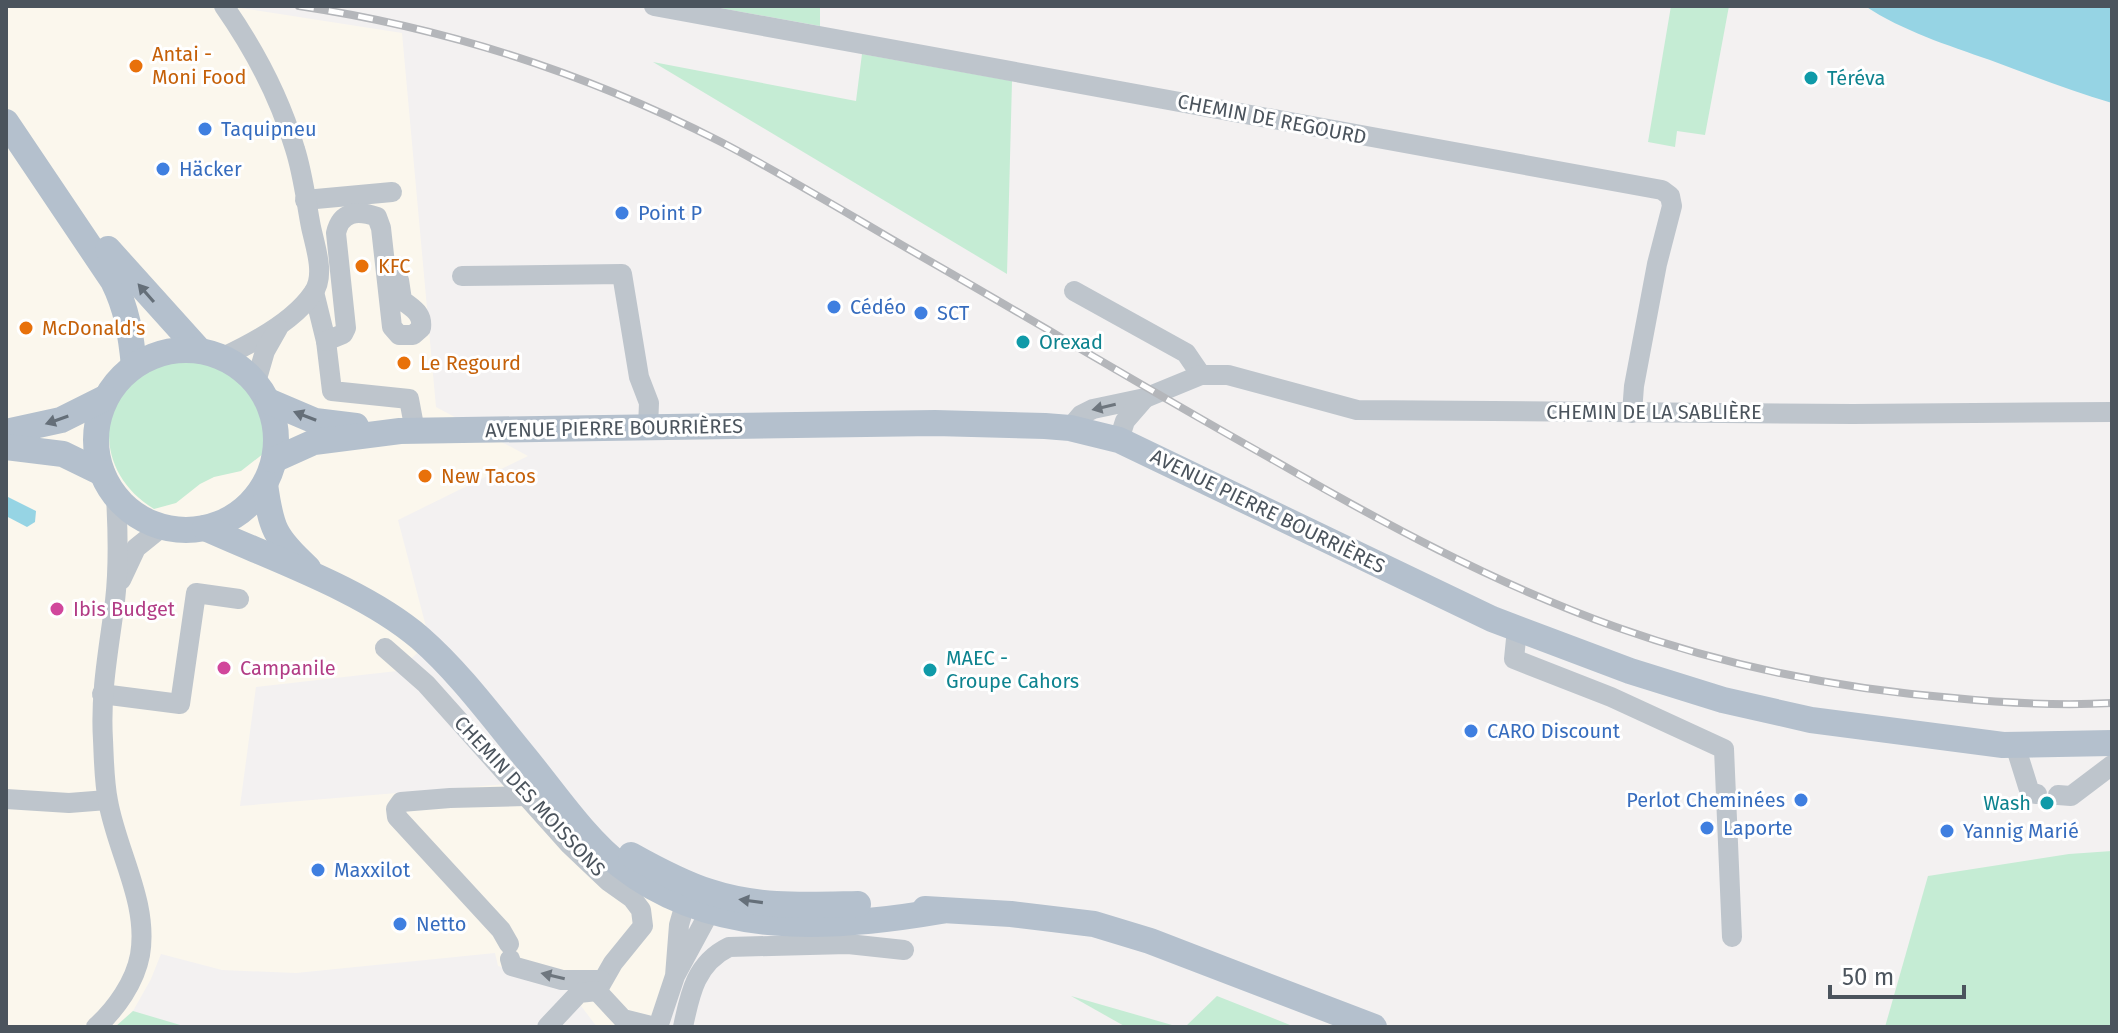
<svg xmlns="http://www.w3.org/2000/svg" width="2118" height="1033" font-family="'Fira Sans',sans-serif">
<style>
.commercial{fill:#fbf7ed}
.green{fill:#c5ecd4}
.water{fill:#96d4e4}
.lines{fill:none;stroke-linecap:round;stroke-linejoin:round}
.minor{stroke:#bec5cc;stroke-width:20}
.major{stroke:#b4c0cd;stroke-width:26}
.rail-casing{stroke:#b4b6ba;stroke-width:8}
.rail{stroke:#fff;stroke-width:5;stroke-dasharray:15;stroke-linecap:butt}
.oneway{fill:#656f79}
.oneway2{fill:#6e767e}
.food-dot{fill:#e8710a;stroke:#fff;stroke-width:3}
.culture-dot{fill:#0f9aa8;stroke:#fff;stroke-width:3}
.shop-dot{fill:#3f7fe0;stroke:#fff;stroke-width:3}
.hotel-dot{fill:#d1479c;stroke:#fff;stroke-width:3}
.labels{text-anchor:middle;stroke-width:6;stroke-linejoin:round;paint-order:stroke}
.food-label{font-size:20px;fill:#c56008;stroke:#fff;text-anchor:start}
.culture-label{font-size:20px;fill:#0d838f;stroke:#fff;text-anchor:start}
.street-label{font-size:20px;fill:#4b545d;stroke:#fff}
.shop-label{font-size:20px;fill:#366cbe;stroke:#fff;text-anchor:start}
.hotel-label{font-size:20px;fill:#b23c85;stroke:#fff;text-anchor:start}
</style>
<rect width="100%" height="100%" fill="#f3f1f1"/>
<polygon class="commercial" points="6,6 228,6 402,33 436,407 528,456 398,520 430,642 397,671 256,687 240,806 542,781 578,828 686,896 652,1027 597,1027 566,986 498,966 495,953 296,973 222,970 161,954 151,979 133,1011 115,1027 6,1027"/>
<g class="green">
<polygon points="709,6 820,6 820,26"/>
<polygon points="1671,6 1729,6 1705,135 1677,131 1675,147 1648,142"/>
<polygon points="862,54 1012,81 1007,274 653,62 856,101"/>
<path d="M181,356c57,-1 92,37 87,94l-27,21 -27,6 -14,7 -24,19 -22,6c-71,-43 -55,-138 27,-153z"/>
<polygon points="2112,851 2112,1027 1885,1027 1928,876 2069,854"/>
<polygon points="1071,996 1179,1027 1126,1027"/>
<polygon points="1217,996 1295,1027 1185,1027"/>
<polygon points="133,1011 187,1027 115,1027"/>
</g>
<g class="water">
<path d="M1865,6h247v97c-42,-12 -82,-28 -122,-43 -43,-15 -87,-29 -125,-54z"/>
<polygon points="6,496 36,511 35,522 27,527 6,516"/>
</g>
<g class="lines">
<g class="minor">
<polyline points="654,6 1662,190 1670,196 1672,206 1657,264 1634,386 1632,413"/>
<polyline points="305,200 392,192"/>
<polyline points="462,276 622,274 639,377 649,403 648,427"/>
<polyline points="1074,291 1186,353 1201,375"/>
<polyline points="314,292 326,341 332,391 409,399 415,431"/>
<path d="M326,341l17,-7 3,-6 -10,-95c5,-22 22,-23 41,-16l4,11 11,99 7,8h14l8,-7c2,-15 -8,-19 -19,-28l-3,-20"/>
<path d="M223,357c30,-14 71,-36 90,-64 13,-17 2,-47 -2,-66 -5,-26 -8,-53 -16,-78 -15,-51 -41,-100 -71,-143"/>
<polyline points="256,382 265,351 278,328"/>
<polyline points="1070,428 1081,415 1093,409 1145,398 1201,375 1228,375 1357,410 1853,414 2112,412"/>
<polyline points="1119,440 1125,421 1145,398"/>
<polyline points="121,580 136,548 162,527"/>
<polyline points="1517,629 1514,659 1611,697 1724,749 1732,937"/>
<polyline points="385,648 426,684 570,845 608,881 632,898 641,910 643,926 613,963 597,991"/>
<polyline points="102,694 180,704 196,593 239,599"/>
<polyline points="2015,745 2030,793 2037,794"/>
<polyline points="2058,795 2071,796 2112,765"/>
<polyline points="6,799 69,803 107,800"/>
<polyline points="509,944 501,930 397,817 396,809 401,802 450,798 525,796"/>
<polyline points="510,959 512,966 562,980 601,980"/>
<polyline points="597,991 623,1019 655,1027"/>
<path d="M96,1027c20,-18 39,-45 44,-72 9,-52 -23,-103 -32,-154 -4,-20 -4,-41 -5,-61 -3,-48 6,-92 12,-139 4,-35 3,-70 1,-104"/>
<polyline points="547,1027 579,993 597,991"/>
<polyline points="658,1027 675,976 709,913 709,892 685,904 679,925 675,976"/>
<path d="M683,1027c7,-34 13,-64 46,-80l119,-3 56,6"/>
</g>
<g class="major">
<path d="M6,122l107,159c14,28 18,54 21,85"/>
<polyline points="108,249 199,350"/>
<circle cx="186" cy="440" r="90"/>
<polyline points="268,401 315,421 356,426"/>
<polyline points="6,432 61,420 105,398"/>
<polyline points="6,447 63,454 102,473"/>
<polyline points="274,460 314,442 400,431 935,423 1045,426 1070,428 1119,440 1492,619 1630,671 1723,700 1811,720 2003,745 2112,743"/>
<path d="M265,484c6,44 9,53 43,84"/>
<path d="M205,528c68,31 159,62 215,110 39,34 72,79 105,119 28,34 61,83 96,109 92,72 210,64 320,45"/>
<path d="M631,855c25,14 51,28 79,37 48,16 98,13 148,12"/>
<polyline points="925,909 1011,914 1094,924 1150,941 1374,1027"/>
</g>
<defs>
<path id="rail" d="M299,6c148,22 289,68 422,136 67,35 132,75 198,113 117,67 233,137 351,203 111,64 225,126 346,169 110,39 222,62 338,71 52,5 106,8 158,5"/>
</defs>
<use href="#rail" class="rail-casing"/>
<use href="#rail" class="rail"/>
</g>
<defs><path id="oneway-solid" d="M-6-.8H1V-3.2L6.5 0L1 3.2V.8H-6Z" transform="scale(2)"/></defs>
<g class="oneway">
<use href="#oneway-solid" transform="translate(146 293) rotate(-131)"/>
<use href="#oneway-solid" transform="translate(305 416) rotate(-159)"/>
<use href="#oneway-solid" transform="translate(57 420) rotate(161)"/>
<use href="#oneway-solid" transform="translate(751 901) rotate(-172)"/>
</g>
<g class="oneway2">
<use href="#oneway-solid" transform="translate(1104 407) rotate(167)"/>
<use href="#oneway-solid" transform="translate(553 976) rotate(-167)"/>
</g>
<g class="food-dot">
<circle cx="136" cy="66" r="8"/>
<circle cx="362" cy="266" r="8"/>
<circle cx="26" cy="328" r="8"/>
<circle cx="404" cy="363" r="8"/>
<circle cx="425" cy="476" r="8"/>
</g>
<g class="culture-dot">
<circle cx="1811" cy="78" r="8"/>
<circle cx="1023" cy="342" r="8"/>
<circle cx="930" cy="670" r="8"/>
<circle cx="2047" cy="803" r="8"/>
</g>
<g class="shop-dot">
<circle cx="205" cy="129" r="8"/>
<circle cx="163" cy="169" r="8"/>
<circle cx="622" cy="213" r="8"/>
<circle cx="834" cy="307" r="8"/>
<circle cx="921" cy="313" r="8"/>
<circle cx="1471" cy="731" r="8"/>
<circle cx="1801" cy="800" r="8"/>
<circle cx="1707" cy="828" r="8"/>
<circle cx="1947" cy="831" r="8"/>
<circle cx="318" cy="870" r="8"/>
<circle cx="400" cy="924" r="8"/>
</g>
<g class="hotel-dot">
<circle cx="57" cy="609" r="8"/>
<circle cx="224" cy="668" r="8"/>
</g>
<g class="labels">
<g class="food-label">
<text x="152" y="61">Antai -<tspan x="152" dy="23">Moni Food</tspan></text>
<text x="378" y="273">KFC</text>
<text x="42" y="335">McDonald's</text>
<text x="420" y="370">Le Regourd</text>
<text x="441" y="483">New Tacos</text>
</g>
<g class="culture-label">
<text x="1827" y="85">Téréva</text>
<text x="1039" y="349">Orexad</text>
<text x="946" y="665">MAEC -<tspan x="946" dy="23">Groupe Cahors</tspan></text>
<text x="2031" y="810" text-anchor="end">Wash</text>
</g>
<g class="street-label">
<text transform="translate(1272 119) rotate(11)" y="7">CHEMIN DE REGOURD</text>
<text x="1654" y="419">CHEMIN DE LA SABLIÈRE</text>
<text transform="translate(614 428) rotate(-1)" y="7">AVENUE PIERRE BOURRIÈRES</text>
<text transform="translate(1268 511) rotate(26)" y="7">AVENUE PIERRE BOURRIÈRES</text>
<text transform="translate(530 796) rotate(47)" y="7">CHEMIN DES MOISSONS</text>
</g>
<g class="shop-label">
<text x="221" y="136">Taquipneu</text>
<text x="179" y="176">Häcker</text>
<text x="638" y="220">Point P</text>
<text x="850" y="314">Cédéo</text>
<text x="937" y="320">SCT</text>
<text x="1487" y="738">CARO Discount</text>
<text x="1785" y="807" text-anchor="end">Perlot Cheminées</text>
<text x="1723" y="835">Laporte</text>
<text x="1963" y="838">Yannig Marié</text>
<text x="334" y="877">Maxxilot</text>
<text x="416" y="931">Netto</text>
</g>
<g class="hotel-label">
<text x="73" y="616">Ibis Budget</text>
<text x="240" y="675">Campanile</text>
</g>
</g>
<rect width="2118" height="1033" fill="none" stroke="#4b545d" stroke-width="16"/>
<path d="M1830 985v12h134v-12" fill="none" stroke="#4b545d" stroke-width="4"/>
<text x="1842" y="985" font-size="24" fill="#4b545d" stroke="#ffffff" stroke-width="6" paint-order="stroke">50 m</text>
</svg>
